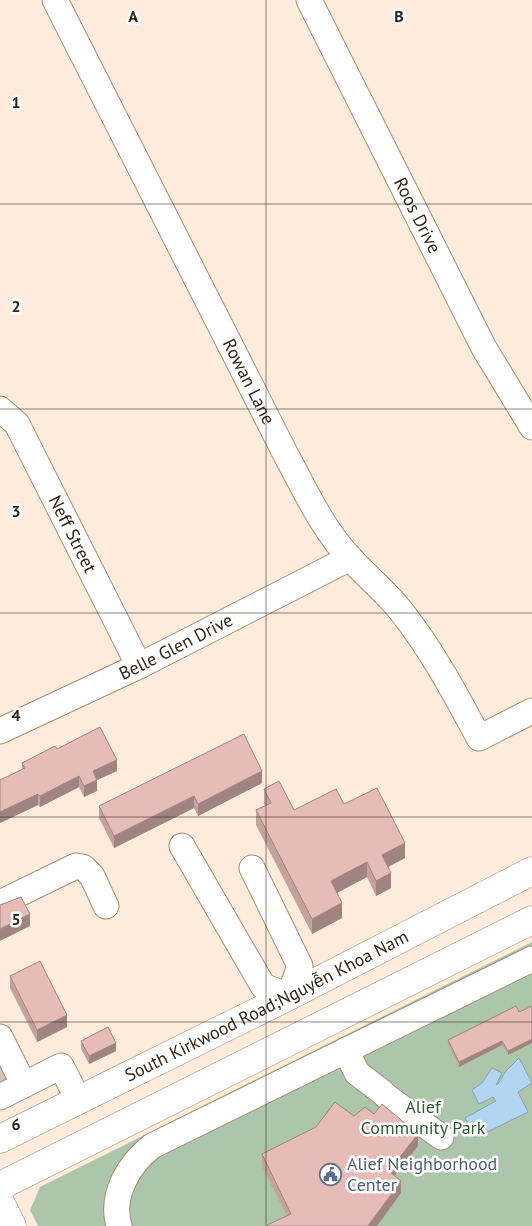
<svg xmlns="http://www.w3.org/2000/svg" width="532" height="1226" font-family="'PT Sans',sans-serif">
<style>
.green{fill:#abc6aa}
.water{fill:#b2d6f2;stroke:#8ba1b2}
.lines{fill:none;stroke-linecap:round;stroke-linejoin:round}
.minor-tunnel{stroke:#d4c3b5;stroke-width:25;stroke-dasharray:25 12;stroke-linecap:butt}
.minor-casing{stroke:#a88c74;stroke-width:27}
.major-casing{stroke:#a88c74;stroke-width:29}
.minor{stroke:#fff;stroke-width:25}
.major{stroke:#fff;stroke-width:28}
.wall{fill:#c5a29d}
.shaded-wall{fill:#a08480}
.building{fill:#e5bcb7;stroke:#a08480}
.grid{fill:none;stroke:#30251b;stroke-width:1;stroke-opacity:0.55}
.labels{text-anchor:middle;stroke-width:5;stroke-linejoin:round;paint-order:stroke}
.street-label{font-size:18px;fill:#30251b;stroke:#fff}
.park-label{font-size:18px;fill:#2e5a2f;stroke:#fff}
.service-label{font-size:18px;fill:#4e5e75;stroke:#fff;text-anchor:start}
.grid-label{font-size:16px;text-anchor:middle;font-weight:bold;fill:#30251b;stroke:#fff;stroke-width:5;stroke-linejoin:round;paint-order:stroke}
</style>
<rect width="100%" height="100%" fill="#fdebdc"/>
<polygon class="green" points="532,942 532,1226 38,1226 30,1210 40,1187"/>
<polygon class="water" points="519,1058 532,1083 518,1092 528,1112 475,1138 465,1118 496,1101 493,1097 479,1104 472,1090 482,1083 492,1068 502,1073 496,1085 498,1084 506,1071"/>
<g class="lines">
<polyline class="minor-tunnel" points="0,1081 10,1076"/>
<defs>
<g id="minor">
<path id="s1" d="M55,0l231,455c19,35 37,75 65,104 16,18 35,33 50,52 31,39 55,84 78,127l53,-27"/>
<path id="s2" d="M309,0l175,348 48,79"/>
<path id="s3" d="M0,409l17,15 122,242"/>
<path id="s4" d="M0,731l139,-65 211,-108"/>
<polyline points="182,846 263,986 289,996 300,966 252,868"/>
<polyline points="0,903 76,866 83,867 92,876 106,906"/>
<polyline points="0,1037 24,1085"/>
<polyline points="346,1050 357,1073 382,1092"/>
<polyline points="386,1096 441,1137"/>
<polyline points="0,1097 61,1066 79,1101"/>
<path d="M119,1226c-9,-31 10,-62 33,-80l380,-187"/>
</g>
<g id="major">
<path id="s5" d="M0,1139l289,-143 243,-125"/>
<polyline points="0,1186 532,920"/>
<polyline points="0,1202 12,1226"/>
</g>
</defs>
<use href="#minor" class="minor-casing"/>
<use href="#major" class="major-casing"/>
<use href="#minor" class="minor"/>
<use href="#major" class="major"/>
</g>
<g class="wall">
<polygon points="57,749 117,771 97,780 97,791 84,797 79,787 40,807 38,805 0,823 0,780 22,770 22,763"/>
<polygon points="262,783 198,816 194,808 114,848 99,818 99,806"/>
<polygon points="264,789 294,810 344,804 405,858 388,867 391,888 376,896 367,877 337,893 342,918 312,934 256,825 256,810 265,806 264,804"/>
<polygon points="10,976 67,1027 37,1042 10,988"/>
<polygon points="516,1006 508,1055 502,1045 459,1067 448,1044 448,1040"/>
<polygon points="81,1041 116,1051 89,1064 81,1049"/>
<polygon points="354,1116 418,1146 394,1176 401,1193 287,1216 262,1166 262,1154"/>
</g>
<g class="shaded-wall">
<polygon points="117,760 117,771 97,780 97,791 84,797 84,786 93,771"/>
<polygon points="262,771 262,783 198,816 198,804"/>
<polygon points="79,776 79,787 40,807 40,796"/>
<polygon points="38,794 38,805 0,823 0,812"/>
<polygon points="194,796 194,808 114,848 114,836"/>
<polygon points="405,843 405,858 382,870 382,855"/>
<polygon points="367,862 367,877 331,896 331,881"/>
<polygon points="391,873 391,888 376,896 376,881"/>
<polygon points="342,903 342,918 312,934 312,919"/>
<polygon points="30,914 30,926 0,941 0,929"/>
<polygon points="67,1015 67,1027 37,1042 37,1030"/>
<polygon points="532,1039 532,1043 508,1055 508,1051"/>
<polygon points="502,1041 502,1045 459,1067 459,1062"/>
<polygon points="116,1043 116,1051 89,1064 89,1056"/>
<polygon points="418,1134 418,1146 389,1183 389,1171"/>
<polygon points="401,1181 401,1193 377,1226 368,1226"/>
</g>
<g class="building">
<polygon points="100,727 117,760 93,771 97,780 84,786 79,776 40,796 38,794 0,812 0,780 25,768 22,763 55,746 57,749"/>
<polygon points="244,734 262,771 198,804 194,796 114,836 99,806"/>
<polygon points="279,781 294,810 336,789 344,804 377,788 405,843 382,855 391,873 376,881 367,862 331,881 342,903 312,919 256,810 271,803 264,789"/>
<polygon points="21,897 30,914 0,929 0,905"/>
<polygon points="40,961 67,1015 37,1030 10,976"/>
<polygon points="516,1006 519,1012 532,1006 532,1039 508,1051 502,1041 459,1062 448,1040"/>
<polygon points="108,1027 116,1043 89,1056 81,1041"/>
<polygon points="335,1102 354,1116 365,1107 374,1114 382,1104 418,1134 389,1171 401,1181 368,1226 268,1226 267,1225 291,1214 262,1154 316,1127"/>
</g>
<path class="grid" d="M266,0v1226M0,204h532M0,409h532M0,613h532M0,817h532M0,1022h532"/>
<defs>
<symbol id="civic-ring" viewBox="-11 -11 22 22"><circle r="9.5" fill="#fff" stroke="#5c6f8a" stroke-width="1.5"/><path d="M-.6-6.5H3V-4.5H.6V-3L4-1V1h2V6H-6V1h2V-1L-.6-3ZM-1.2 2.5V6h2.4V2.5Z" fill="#5c6f8a"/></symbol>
</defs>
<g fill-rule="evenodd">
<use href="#civic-ring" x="318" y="1162" width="25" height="25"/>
</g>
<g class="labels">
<g class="street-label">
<text dy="6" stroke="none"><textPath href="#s2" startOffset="241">Roos Drive</textPath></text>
<text dy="6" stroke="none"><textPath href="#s1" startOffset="428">Rowan Lane</textPath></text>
<text dy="6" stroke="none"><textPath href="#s3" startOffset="146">Neff Street</textPath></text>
<text dy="6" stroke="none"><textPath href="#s4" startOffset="195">Belle Glen Drive</textPath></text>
<text dy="6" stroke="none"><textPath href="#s5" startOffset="298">South Kirkwood Road;Nguyễn Khoa Nam</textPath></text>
</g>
<g class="park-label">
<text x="423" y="1113">Alief<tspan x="423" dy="21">Community Park</tspan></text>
</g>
<g class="service-label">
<text x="347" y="1170">Alief Neighborhood<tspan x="347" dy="21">Center</tspan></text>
</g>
</g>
<g class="grid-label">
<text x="133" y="22">A</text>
<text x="399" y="22">B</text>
<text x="16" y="108">1</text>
<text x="16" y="312">2</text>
<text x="16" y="517">3</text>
<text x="16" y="721">4</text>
<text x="16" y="925">5</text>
<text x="16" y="1130">6</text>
</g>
</svg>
